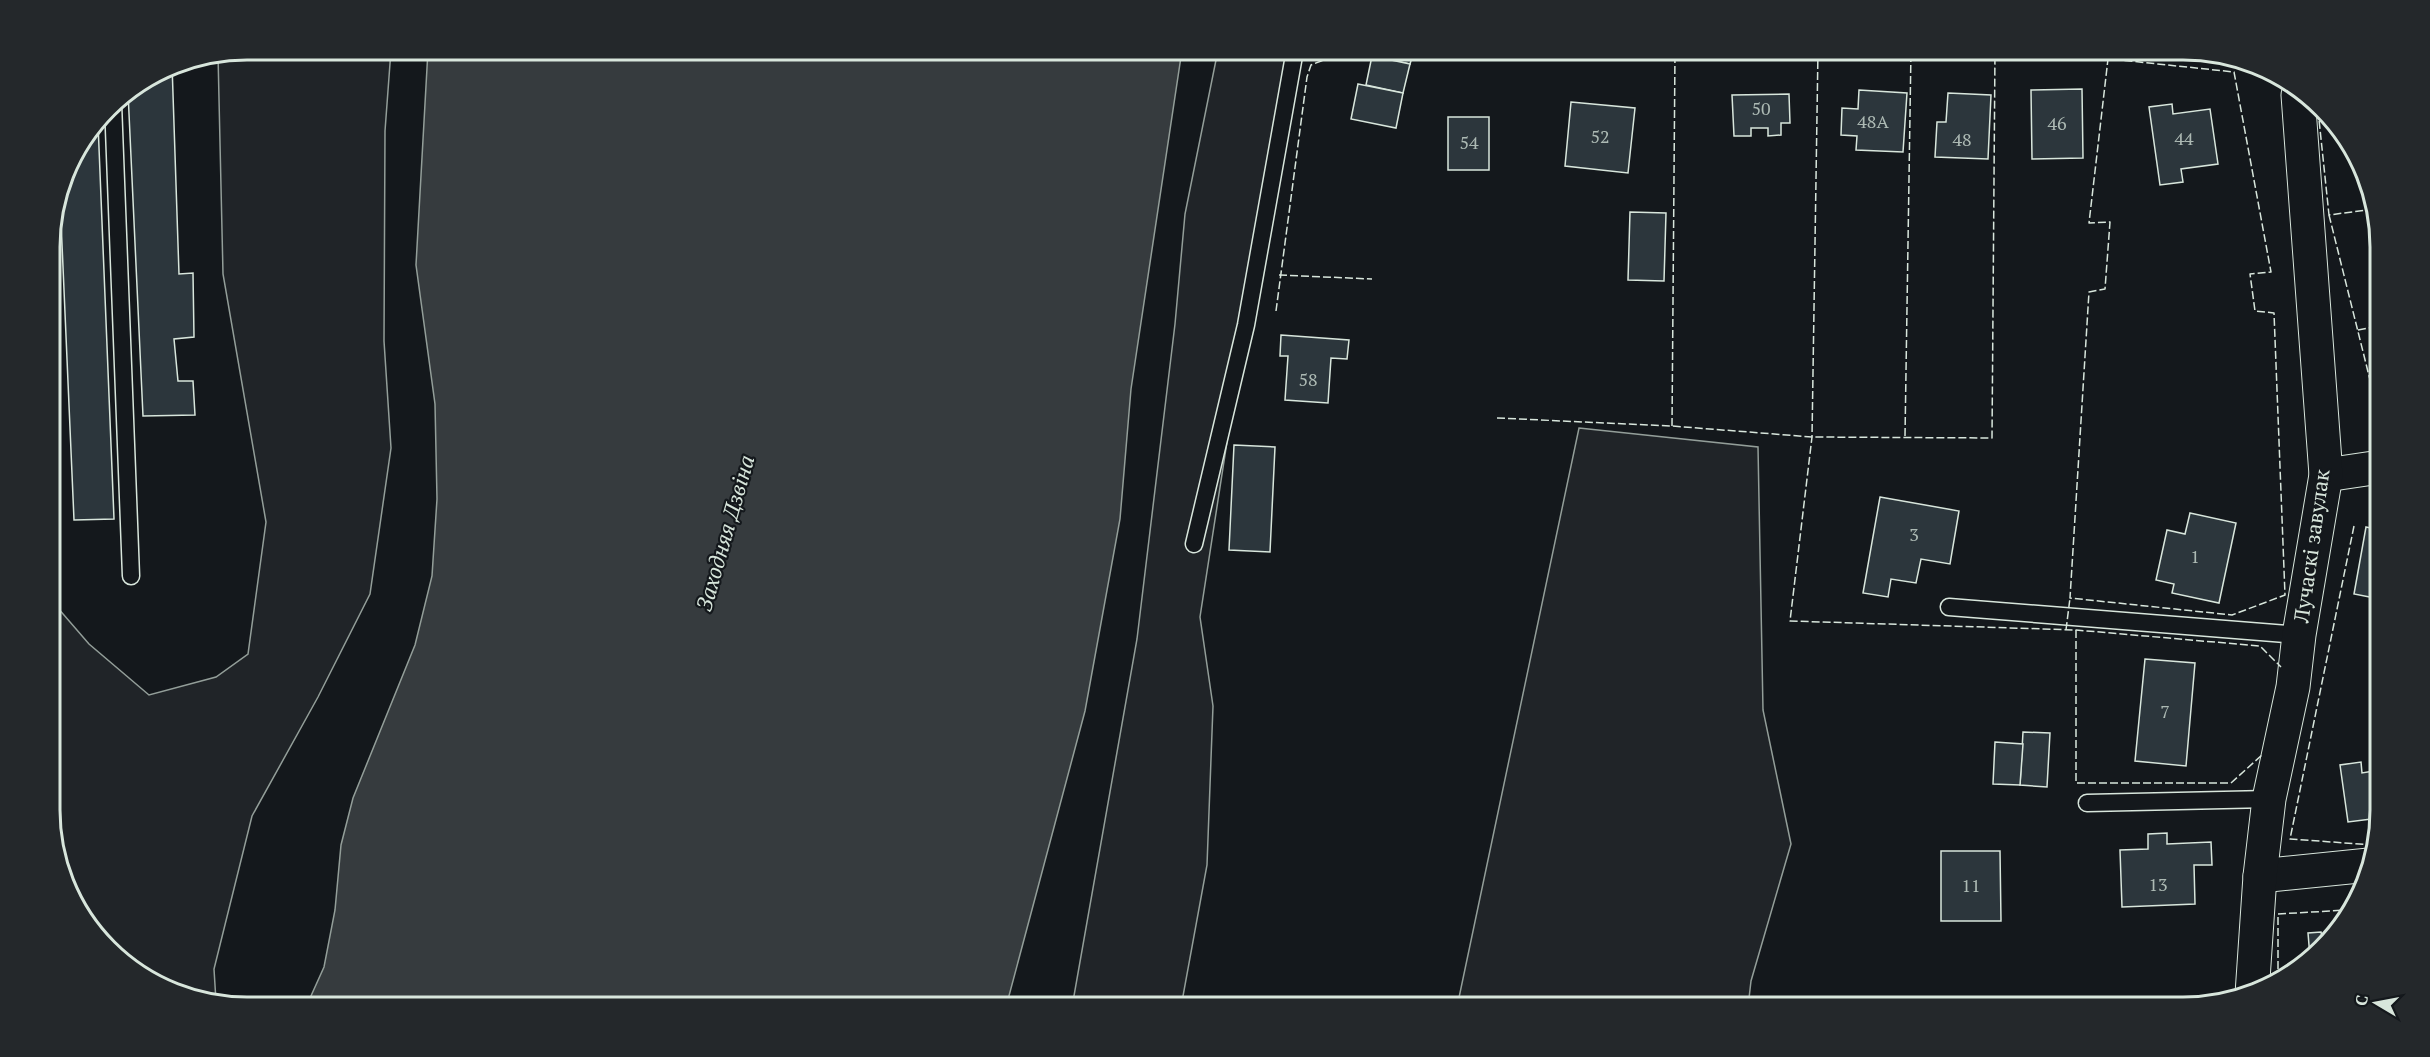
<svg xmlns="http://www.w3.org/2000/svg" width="2430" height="1057" font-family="'PT Serif',serif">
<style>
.green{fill:#202428;stroke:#939e99;stroke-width:1.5}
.water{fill:#363b3e;stroke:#939e99;stroke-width:1.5}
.building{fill:#2c363c;stroke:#d8e6dc;stroke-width:1.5}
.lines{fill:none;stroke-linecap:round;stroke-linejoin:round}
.lane-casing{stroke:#d8e6dc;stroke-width:19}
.street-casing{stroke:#d8e6dc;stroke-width:35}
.lane{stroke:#14181c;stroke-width:16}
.street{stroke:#14181c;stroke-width:33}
.fence{stroke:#d8e6dc;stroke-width:1.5;stroke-dasharray:8 3;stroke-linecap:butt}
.labels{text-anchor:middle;stroke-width:4.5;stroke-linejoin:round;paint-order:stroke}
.number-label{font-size:18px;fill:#adbab4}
.street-label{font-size:21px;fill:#d8e6dc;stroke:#14181c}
.water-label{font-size:22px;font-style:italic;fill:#d8e6dc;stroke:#14181c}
.rim{fill:none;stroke:#d8e6dc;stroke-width:3}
</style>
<rect width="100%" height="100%" fill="#14181c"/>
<g class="green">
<polygon points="247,50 391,50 385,131 384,341 391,448 370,594 318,697 252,816 214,969 216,1001 172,993 91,930 51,836 51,600 89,644 149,695 216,677 248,654 266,522 223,274 218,55"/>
<polygon points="1218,50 1293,50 1239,364 1200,617 1213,706 1207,865 1181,1007 1072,1007 1137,639 1175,324 1185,214"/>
<polygon points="1579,428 1758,447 1763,710 1791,844 1751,981 1748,1007 1457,1007"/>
</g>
<polygon class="water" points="428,50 1182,50 1131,389 1120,519 1085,711 1006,1007 306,1007 324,967 335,910 341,845 353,798 415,645 432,576 437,499 435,404 416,265"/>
<g class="building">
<polygon points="1394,50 1413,54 1410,64 1391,60"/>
<polygon points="1372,56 1410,64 1403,93 1366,85"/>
<polygon points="172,64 179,274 193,273 194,337 174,339 178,381 193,381 195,415 143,416 128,92"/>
<polygon points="1358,84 1403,93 1396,128 1351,119"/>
<polygon points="2082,89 2083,158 2032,159 2031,90"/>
<polygon points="1859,90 1907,93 1903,152 1856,150 1857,136 1841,135 1842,108 1858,109"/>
<polygon points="1948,93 1991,95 1988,159 1935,157 1937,122 1946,122"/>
<polygon points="1789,94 1790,123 1781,123 1781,135 1768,136 1768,128 1751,128 1751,136 1734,136 1732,95"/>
<polygon points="1571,102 1635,108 1628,173 1565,166"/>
<polygon points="2172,104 2173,114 2210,109 2218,164 2181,169 2183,182 2160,185 2149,107"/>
<rect x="1448" y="117" width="41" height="53"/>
<polygon points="98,123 114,519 74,520 60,198 70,160"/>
<polygon points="1630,212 1666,213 1664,281 1628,280"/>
<polygon points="1281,335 1349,340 1347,359 1331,358 1328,403 1285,400 1288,356 1280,356"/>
<polygon points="1234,445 1275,447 1270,552 1229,550"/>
<polygon points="1880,497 1959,511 1950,564 1921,559 1916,583 1891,579 1888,597 1863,593"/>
<polygon points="2190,513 2236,523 2219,603 2172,593 2174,584 2156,580 2167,530 2185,534"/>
<polygon points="2366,527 2380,530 2380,599 2354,594"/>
<polygon points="2145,659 2195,663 2186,766 2135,761"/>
<polygon points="2023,732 2050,733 2047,787 2020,785"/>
<polygon points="1995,742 2023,744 2020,785 1993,784"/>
<polygon points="2361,762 2362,773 2380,770 2379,818 2348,822 2340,765"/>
<polygon points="2167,833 2167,844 2211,842 2212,865 2194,865 2195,904 2122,907 2120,850 2148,849 2148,834"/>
<polygon points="1941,851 2000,851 2001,921 1941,921"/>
<polygon points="2321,932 2323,941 2310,957 2308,933"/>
</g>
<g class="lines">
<defs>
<g id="lane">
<polyline points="113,103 131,576"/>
<polyline points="1194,544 1246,325 1295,50"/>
<polyline points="1949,607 2299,635"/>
<polyline points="2087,803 2269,799"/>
</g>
<g id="street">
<polyline points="2326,475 2380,467"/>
<polyline points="2260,876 2369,865"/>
<polyline points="2252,994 2260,876 2269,799 2293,687 2299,635 2326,475 2298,95"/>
</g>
</defs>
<use href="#lane" class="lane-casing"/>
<use href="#street" class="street-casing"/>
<use href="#lane" class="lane"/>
<use href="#street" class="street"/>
<g class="fence">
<polyline points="1818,50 1812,437 1790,621 2076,630 2260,646 2281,667"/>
<polyline points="2026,50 2234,72 2271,272 2250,274 2255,311 2274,313 2285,595 2232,615 2070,598 2089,292 2105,289 2110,222 2089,223 2108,59"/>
<polyline points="2318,110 2329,215 2374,209"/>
<polyline points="2329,215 2379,416"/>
<polyline points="1279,275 1372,279"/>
<polyline points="1276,311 1307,77 1311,65 1349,50 1675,52 1789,50"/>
<polyline points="2358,330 2379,326"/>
<polyline points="1497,418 1672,426 1812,437 1992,438 1995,50"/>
<polyline points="1672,426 1675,52"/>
<polyline points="1905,436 1911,50"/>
<polyline points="2354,526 2290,839 2374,845"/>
<polyline points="2066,630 2070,598"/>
<polyline points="2076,630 2076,783 2231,783 2263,754"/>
<polyline points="2278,980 2278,914 2347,910"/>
</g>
</g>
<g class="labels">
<g class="number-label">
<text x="1761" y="115">50</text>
<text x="1873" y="128">48А</text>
<text x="2057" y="130">46</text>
<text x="1600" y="143">52</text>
<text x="2184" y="145">44</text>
<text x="1962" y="146">48</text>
<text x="1469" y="149">54</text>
<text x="1308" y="386">58</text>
<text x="1914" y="541">3</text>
<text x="2195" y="563">1</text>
<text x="2165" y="718">7</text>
<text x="2158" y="891">13</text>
<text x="1971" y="892">11</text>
</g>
<g class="street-label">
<text transform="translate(2312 546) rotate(-82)" y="7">Лучаскі завулак</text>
</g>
<g class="water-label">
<text transform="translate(725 533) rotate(-74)" y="8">Заходняя Дзвіна</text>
</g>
</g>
<path d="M0 0H2430V1057H0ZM247 60H2183A187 187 0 0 1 2370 247V810A187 187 0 0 1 2183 997H247A187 187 0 0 1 60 810V247A187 187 0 0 1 247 60Z" fill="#24282b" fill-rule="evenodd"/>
<path class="rim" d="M247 60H2183A187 187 0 0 1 2370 247V810A187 187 0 0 1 2183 997H247A187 187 0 0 1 60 810V247A187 187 0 0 1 247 60Z"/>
<g transform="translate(2376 1003) rotate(280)" stroke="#14181c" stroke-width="4.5" paint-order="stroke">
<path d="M0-4.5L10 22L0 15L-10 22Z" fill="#d8e6dc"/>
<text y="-9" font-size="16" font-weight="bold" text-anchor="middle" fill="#d8e6dc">С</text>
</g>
</svg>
